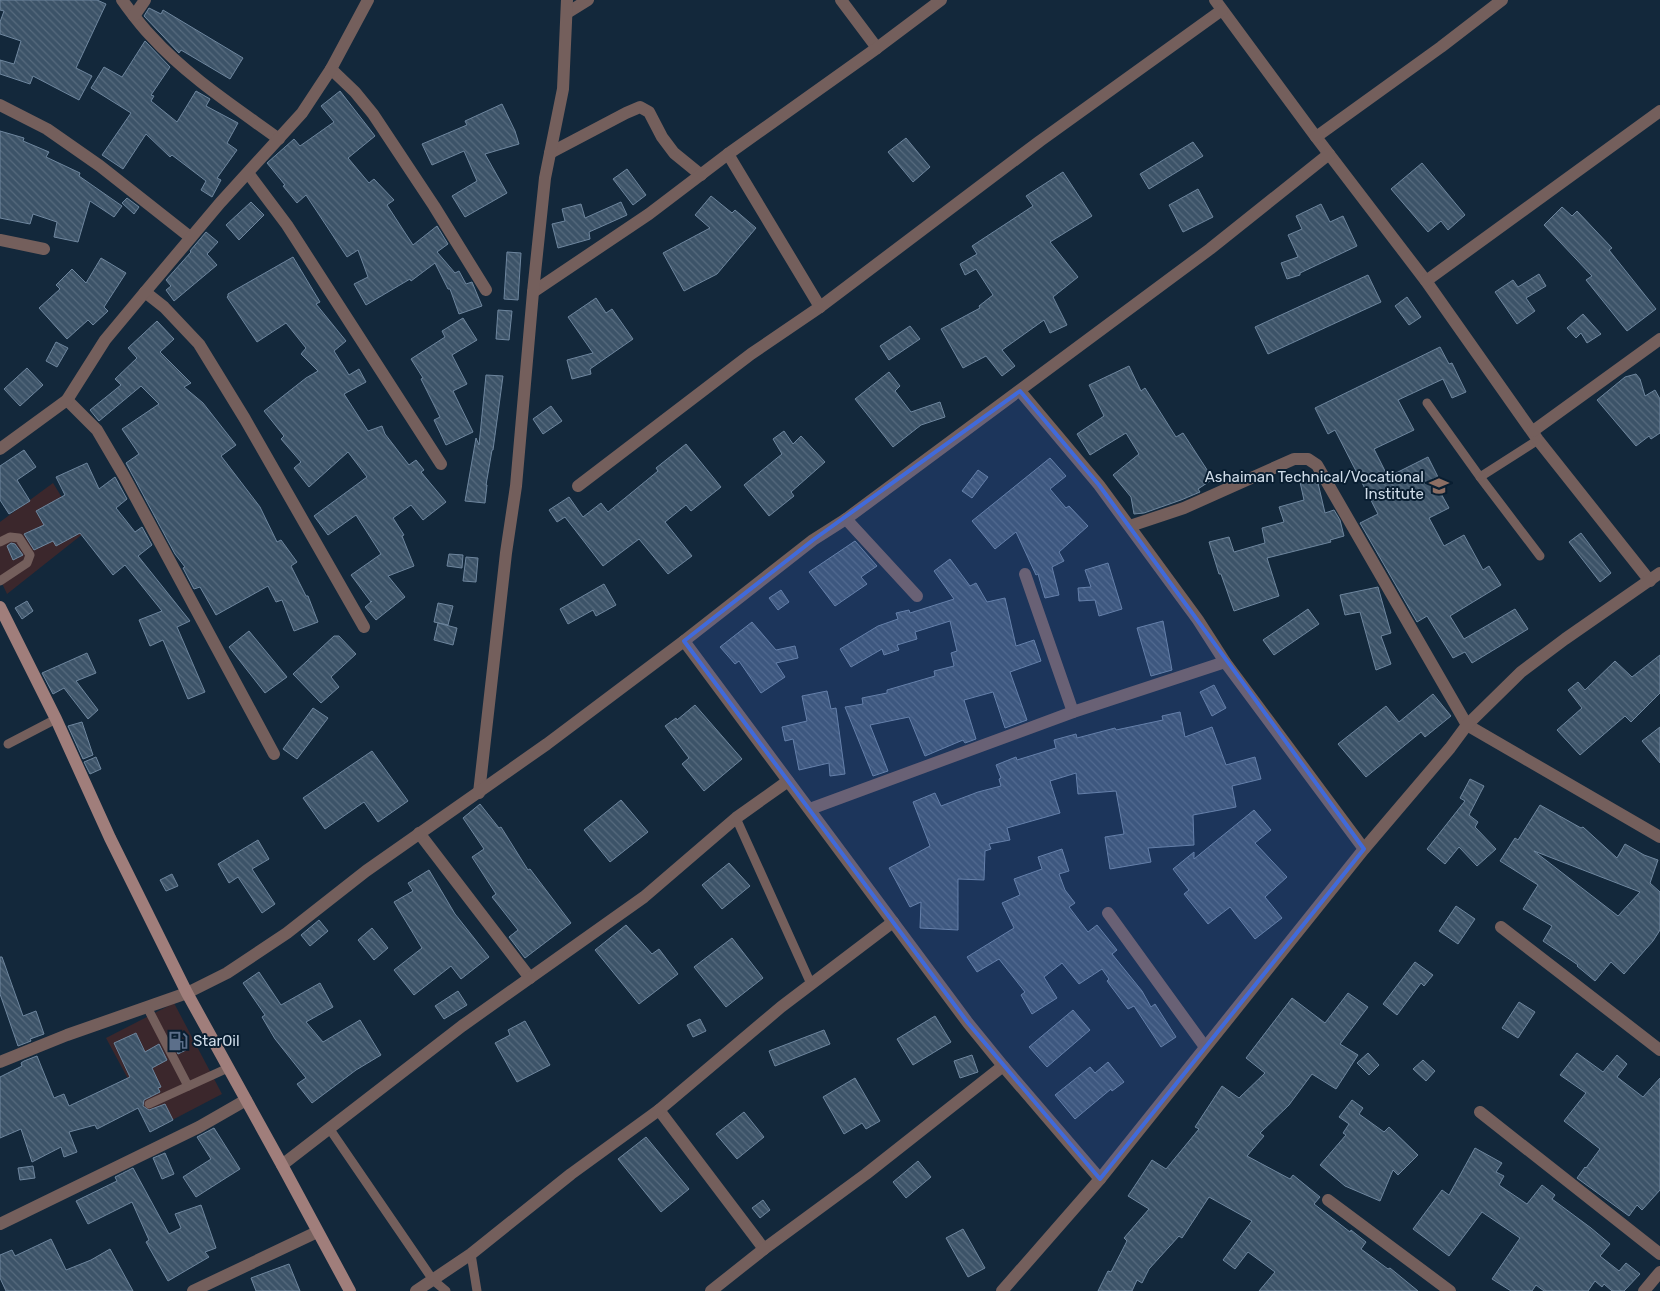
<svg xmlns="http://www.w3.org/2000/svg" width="1660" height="1291" font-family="Rubik,sans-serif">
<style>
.commercial{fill:#3b272c}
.building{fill:url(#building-back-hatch);stroke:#6e869e;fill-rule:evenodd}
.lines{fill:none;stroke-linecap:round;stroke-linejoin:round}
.service{stroke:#745f5c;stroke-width:9}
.minor{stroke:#745f5c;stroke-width:12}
.secondary{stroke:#a07e7b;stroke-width:12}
.marked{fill:#406adb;fill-opacity:0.2;stroke:#406adb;stroke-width:4;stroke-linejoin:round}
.labels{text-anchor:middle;stroke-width:4;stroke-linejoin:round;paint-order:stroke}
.poi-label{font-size:15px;fill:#cedbe8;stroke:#091e31;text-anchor:end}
</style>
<defs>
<pattern id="building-back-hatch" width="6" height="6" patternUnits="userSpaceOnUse" patternTransform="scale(1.25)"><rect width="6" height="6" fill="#3c5368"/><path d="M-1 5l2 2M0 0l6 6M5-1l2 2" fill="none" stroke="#576b7e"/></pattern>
</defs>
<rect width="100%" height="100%" fill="#13283b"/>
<g class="commercial">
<polygon points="53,483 84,533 7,594 0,579 0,522"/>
<polygon points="174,1003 222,1094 155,1129 106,1038"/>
</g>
<g class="building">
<polygon points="0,0 97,0 106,4 76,68 92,76 79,100 33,76 30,84 0,74 0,60 14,64 21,41 0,34 0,22 4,11 0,10"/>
<polygon points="149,8 161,14 163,10 243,58 230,79 181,50 179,53 144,16"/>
<polygon points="145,41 170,67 151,95 154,96 151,101 177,122 196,91 210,99 206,106 238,123 227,143 237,150 217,178 221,180 212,197 201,190 206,181 172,155 170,157 146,134 123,169 102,155 131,113 91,88 104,67 122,77"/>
<polygon points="340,91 375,136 348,158 369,183 374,179 394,200 387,205 413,245 437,226 448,244 437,252 455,273 459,271 466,284 472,282 482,306 459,314 450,289 448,289 435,263 411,281 410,279 366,305 354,284 368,277 358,250 347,257 306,195 297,203 283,186 285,185 267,163 294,139 300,146 334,122 321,106"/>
<polygon points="502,104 515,131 519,144 485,154 507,193 465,217 452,196 477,181 464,151 432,165 422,144 467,125 465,121"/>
<polygon points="0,131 24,138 23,141 49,152 46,157 80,173 79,176 122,206 114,217 90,201 78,242 54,237 57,222 33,214 30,224 0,218"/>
<polygon points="906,138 930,167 913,182 888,152"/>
<polygon points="1193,142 1203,156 1149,189 1140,174"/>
<polygon points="1422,163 1465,215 1448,230 1441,221 1428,232 1391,189"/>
<polygon points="627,169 646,195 633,205 613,179"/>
<polygon points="1063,172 1092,216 1050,242 1078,277 1053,297 1067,325 1050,333 1044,320 1002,350 1015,366 1002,376 986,356 963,368 941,329 980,308 979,306 993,295 976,269 965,275 960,264 977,254 972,246 1033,206 1026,196"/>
<polygon points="1198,189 1213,217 1183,232 1169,205"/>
<polygon points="711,196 732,213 735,210 756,228 717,274 684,291 663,253 710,228 695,215"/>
<polygon points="127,198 139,207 134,214 122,203"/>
<polygon points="251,202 264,215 239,240 226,225"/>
<polygon points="621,202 627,215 589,232 590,239 558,248 552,224 565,221 562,209 581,204 585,218"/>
<polygon points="1321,204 1330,222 1343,216 1357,246 1300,273 1300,275 1287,279 1281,263 1298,257 1288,235 1302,229 1296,216"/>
<polygon points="1562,207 1572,216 1577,211 1612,248 1609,250 1656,309 1627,331 1586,280 1592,276 1544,225"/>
<polygon points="206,232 218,242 207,254 217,265 174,301 166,290 171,286 166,280 191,252 190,251"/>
<polygon points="507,252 521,253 518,300 504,299"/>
<polygon points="293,257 320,302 316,304 346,341 334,351 349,375 359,369 366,382 344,394 368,431 382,426 385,434 409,465 416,460 424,470 421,472 446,502 423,520 411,505 393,518 404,535 402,536 414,566 388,576 405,597 376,620 365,607 372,601 371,602 351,575 381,554 356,515 328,535 314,516 367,477 348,452 309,487 294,468 301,462 281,439 284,436 264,411 306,378 318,371 301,354 306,348 286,323 257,342 227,297 228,296 228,294"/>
<polygon points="101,258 126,273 104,307 108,311 93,325 88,320 67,339 39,308 60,289 56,285 72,269 86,283"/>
<polygon points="1539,274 1546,286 1526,298 1535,311 1517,324 1495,292 1513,280 1518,287"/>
<polygon points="1368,275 1381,302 1268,354 1255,327"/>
<polygon points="1407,297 1421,317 1409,325 1395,306"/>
<polygon points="596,298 606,313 612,309 633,339 590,369 591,374 572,379 567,360 593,353 568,317"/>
<polygon points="498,310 512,311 509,340 496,339"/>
<polygon points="1583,314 1601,334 1587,343 1581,333 1576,338 1567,328"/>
<polygon points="463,318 477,340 452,355 467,384 453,391 473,432 446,445 434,420 440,417 421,379 423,378 411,359 445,337 442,331"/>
<polygon points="157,321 174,339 160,352 191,383 184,387 203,403 236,445 221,456 260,507 277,542 281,540 297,562 291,566 306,596 308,596 318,622 294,631 282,600 276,602 268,586 216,615 200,587 194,589 183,568 185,567 175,554 126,463 139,454 122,429 159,404 141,386 99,421 90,410 121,385 115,379 137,358 128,348"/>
<polygon points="910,326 920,339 889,360 880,346"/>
<polygon points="56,342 68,348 57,367 46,361"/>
<polygon points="1440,347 1449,364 1452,363 1466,392 1452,398 1443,379 1398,400 1414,430 1374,449 1388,477 1428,457 1438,477 1433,479 1449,508 1429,518 1444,546 1464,535 1483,570 1489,566 1501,585 1450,616 1464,639 1515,609 1528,629 1472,663 1465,652 1453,658 1427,616 1417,622 1360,523 1378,514 1335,430 1328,434 1315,408"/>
<polygon points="1129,366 1141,391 1145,388 1176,437 1183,433 1213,479 1198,489 1200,492 1181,500 1144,513 1134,514 1131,497 1113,475 1139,454 1126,433 1090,455 1077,434 1104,416 1089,385"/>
<polygon points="27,368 43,385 20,406 4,389"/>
<polygon points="889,372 900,386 895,391 911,412 940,402 945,417 921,425 893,447 855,399"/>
<polygon points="1636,374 1640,379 1645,396 1655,390 1660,399 1660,433 1651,439 1649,436 1636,446 1597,400 1625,377"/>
<polygon points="486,375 503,376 493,450 492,450 486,485 487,485 485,503 465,501 476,438 479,445"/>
<polygon points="551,406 562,421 543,434 533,419"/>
<polygon points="784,431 793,444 801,436 825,462 791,492 794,496 769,516 744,485 782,454 773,439"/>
<polygon points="686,444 721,487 691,511 686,505 665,522 692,556 668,574 639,539 603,566 565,517 557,522 549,510 569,497 583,517 601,503 608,512 658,471 656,468"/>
<polygon points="24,450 36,467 17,480 30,501 9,514 0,500 0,466"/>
<polygon points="1050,458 1066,476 1050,489 1066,508 1069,506 1088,526 1059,552 1064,561 1052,567 1059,595 1045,598 1038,574 1036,575 1016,532 995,549 972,521"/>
<polygon points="87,463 99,489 115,477 127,499 116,508 135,532 142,527 152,545 138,556 190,621 177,627 205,692 188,699 163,640 150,646 139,620 162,611 125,565 113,575 80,533 56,546 53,541 34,550 24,534 44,525 36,511 65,495 56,477"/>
<polygon points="978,470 988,477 972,498 962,491"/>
<polygon points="1315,478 1318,483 1325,513 1334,510 1340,520 1344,536 1330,540 1331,542 1267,558 1279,596 1234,611 1221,574 1219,574 1209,542 1229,537 1234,552 1265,543 1262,528 1284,522 1279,507 1304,500 1300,482"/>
<polygon points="1581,533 1611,573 1600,582 1569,542"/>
<polygon points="855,541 877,566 861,577 867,584 835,606 809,572"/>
<polygon points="11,543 15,544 23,555 13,560 7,546"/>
<polygon points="449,554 463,555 462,568 447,566"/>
<polygon points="466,557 478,558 476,582 463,581"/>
<polygon points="950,559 970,586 976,583 987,602 1005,598 1016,646 1034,640 1041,661 1010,672 1027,720 1005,728 993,692 964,700 976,739 965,743 963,740 925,756 909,717 870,725 888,771 873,776 845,707 863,704 862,698 887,693 887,690 935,676 934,671 954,666 951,653 957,651 950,621 915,632 917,639 897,645 899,650 884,655 882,649 851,667 840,649 878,626 898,619 896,613 909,610 910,613 954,599 934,571"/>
<polygon points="1108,563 1122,609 1099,616 1095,600 1079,601 1078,588 1091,587 1085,570"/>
<polygon points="604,584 616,605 596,616 593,610 568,624 560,609"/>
<polygon points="1378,587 1391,633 1381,636 1391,664 1376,670 1360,612 1345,615 1340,595"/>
<polygon points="781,590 789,602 778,610 769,598"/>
<polygon points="27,601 33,611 22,619 15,608"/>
<polygon points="438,603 453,606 448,625 434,622"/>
<polygon points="1308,609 1319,624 1274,655 1263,640"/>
<polygon points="1163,621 1172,670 1151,676 1137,628"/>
<polygon points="752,622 776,650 795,646 798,658 776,663 785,677 761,693 739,661 735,664 720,647"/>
<polygon points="438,623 457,628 453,645 434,640"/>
<polygon points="249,631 287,677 265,693 229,647"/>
<polygon points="334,636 339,636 356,654 331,677 339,687 321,703 293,674"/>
<polygon points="87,653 96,673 76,681 98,710 88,719 64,688 53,694 42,673"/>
<polygon points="1660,655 1660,693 1631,722 1625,716 1580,755 1557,730 1582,708 1568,690 1578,682 1585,690 1615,661 1632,677"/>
<polygon points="1214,685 1226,708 1212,716 1200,692"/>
<polygon points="827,691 831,709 836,708 845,774 830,776 829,763 799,770 793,739 785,741 782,727 807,721 802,696"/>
<polygon points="1433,694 1451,716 1425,737 1421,732 1366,777 1338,744 1386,706 1399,722"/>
<polygon points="695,705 742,759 704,791 682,764 689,758 665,726 676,718 677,720"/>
<polygon points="313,708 328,718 297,759 283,749"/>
<polygon points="1180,712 1185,737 1212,727 1226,765 1255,757 1261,779 1232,786 1236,807 1193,815 1194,845 1148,848 1151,862 1110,869 1105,837 1124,834 1116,791 1078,794 1076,773 1050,781 1060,813 1007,828 1010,840 989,844 991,849 985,851 984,880 958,879 958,930 920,928 921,902 910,907 889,868 930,846 913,802 935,793 941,806 978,792 1001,786 999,779 1001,778 996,765 1016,757 1017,760 1056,748 1054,740 1076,734 1077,738 1115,728 1116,730 1163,720 1162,716"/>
<polygon points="82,722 93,755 83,759 68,726"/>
<polygon points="1660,727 1660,763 1642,741"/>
<polygon points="372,751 408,801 378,822 364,802 325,829 303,798"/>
<polygon points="96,757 101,769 90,774 84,762"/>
<polygon points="1470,779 1484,786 1469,815 1478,822 1475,827 1496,849 1477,866 1459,847 1445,864 1427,849 1465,801 1460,798"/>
<polygon points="621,800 648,832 610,862 584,830"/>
<polygon points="480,804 499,828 501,827 528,870 530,869 571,923 525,958 509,937 518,930 492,897 496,894 472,857 484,849 463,818"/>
<path d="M1540,805l41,23 2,-1 34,31 8,-14 19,11 14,5 -8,23 10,9v38l-7,11 -29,33 -13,-12 -16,19 -18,-15 1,-1 -35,-24 9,-15 -29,-17 15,-24 -38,-24 15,-23 3,2zM1534,851l106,41 -22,24z"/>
<polygon points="1254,810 1271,830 1255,843 1287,877 1265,897 1282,918 1255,939 1230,907 1208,924 1184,894 1189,890 1173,869 1194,852 1194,859"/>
<polygon points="258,840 269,859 252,869 275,904 262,913 238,877 229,883 218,864"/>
<polygon points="1062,849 1069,871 1059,874 1065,890 1075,903 1069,907 1088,932 1097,925 1117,950 1112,954 1142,991 1151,1007 1155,1004 1176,1037 1161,1047 1134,1006 1128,1009 1107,981 1109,979 1102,969 1079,984 1062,963 1044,977 1057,998 1032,1014 1021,995 1025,992 999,959 977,972 967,957 1014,928 1002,903 1020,895 1014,879 1042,869 1038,857"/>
<polygon points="729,863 750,886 722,909 702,885"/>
<polygon points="429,870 455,914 489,957 461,979 451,966 414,995 394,970 422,948 394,902 413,891 408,883"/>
<polygon points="172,874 178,886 166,891 160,880"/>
<polygon points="1456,906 1475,919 1458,944 1439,931"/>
<polygon points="319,920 328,931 310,946 301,935"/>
<polygon points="626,925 652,954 659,949 678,974 639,1004 595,950"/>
<polygon points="372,928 388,948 374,960 358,940"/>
<polygon points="732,938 763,978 726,1007 694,967"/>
<polygon points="0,957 2,957 23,1016 36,1011 44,1034 30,1039 31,1041 18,1046 0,994"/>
<polygon points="1415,962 1433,975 1424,986 1421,983 1397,1015 1383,1004"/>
<polygon points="259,972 281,1005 320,983 333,1007 306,1022 323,1042 360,1020 381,1055 356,1070 312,1103 297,1084 306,1078 275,1039 262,1017 265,1015 243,983"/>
<polygon points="458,991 467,1005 444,1019 435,1006"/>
<polygon points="1348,993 1368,1007 1340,1044 1358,1055 1336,1089 1312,1074 1289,1105 1260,1133 1264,1136 1247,1156 1290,1179 1293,1175 1320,1197 1314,1204 1350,1232 1351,1230 1366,1242 1361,1249 1388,1269 1390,1268 1418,1291 1259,1291 1275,1272 1248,1252 1235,1269 1223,1260 1252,1221 1209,1197 1182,1238 1179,1236 1149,1269 1142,1283 1137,1280 1132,1291 1098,1291 1108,1271 1111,1272 1127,1241 1124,1238 1149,1209 1128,1196 1152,1160 1166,1169 1199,1129 1195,1127 1222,1086 1239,1098 1265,1073 1246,1058 1292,998 1325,1023"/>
<polygon points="1519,1002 1535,1012 1518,1038 1502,1028"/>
<polygon points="1073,1010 1090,1030 1047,1067 1029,1047"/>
<polygon points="935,1016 951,1042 913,1065 897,1039"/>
<polygon points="700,1019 706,1031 693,1037 687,1025"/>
<polygon points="525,1021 550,1065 517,1082 495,1043 510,1035 508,1030"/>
<polygon points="824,1030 830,1044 775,1066 769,1051"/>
<polygon points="136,1033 145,1052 159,1044 167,1060 152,1068 161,1087 158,1088 160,1092 144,1100 143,1106 149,1110 165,1104 173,1120 150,1132 138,1108 97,1129 95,1125 69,1132 77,1152 64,1157 61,1147 32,1162 21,1129 0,1138 0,1077 22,1066 21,1063 24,1061 37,1056 54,1098 64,1094 69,1106 130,1077 114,1043"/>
<polygon points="178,1034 186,1050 178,1054 170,1038"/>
<polygon points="1368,1053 1379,1065 1369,1075 1357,1063"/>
<polygon points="1577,1053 1603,1072 1617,1055 1627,1064 1617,1077 1643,1097 1660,1078 1660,1190 1642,1210 1637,1205 1629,1216 1577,1178 1585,1167 1586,1168 1600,1149 1564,1121 1586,1093 1560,1075"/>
<polygon points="972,1055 978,1072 960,1078 954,1061"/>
<polygon points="1423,1060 1435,1071 1426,1081 1413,1069"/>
<polygon points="1108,1062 1124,1082 1112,1091 1111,1089 1075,1119 1055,1095 1090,1067 1095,1073"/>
<polygon points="855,1078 880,1121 866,1129 862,1123 844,1134 823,1097"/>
<polygon points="1352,1100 1363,1108 1359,1114 1384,1132 1389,1127 1418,1155 1398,1175 1393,1170 1380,1201 1345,1186 1320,1165 1346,1135 1343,1133 1349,1124 1339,1117"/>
<polygon points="744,1112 764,1137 737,1159 716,1134"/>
<polygon points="214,1128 240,1169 196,1197 183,1177 211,1159 197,1137"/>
<polygon points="646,1137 689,1189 661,1212 618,1159"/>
<polygon points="1475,1148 1502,1163 1496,1172 1504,1176 1499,1185 1527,1204 1542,1185 1555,1195 1552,1199 1591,1228 1610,1244 1600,1256 1619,1271 1626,1263 1640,1274 1624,1291 1612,1291 1604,1284 1602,1287 1595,1281 1588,1291 1544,1291 1536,1285 1532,1291 1511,1291 1492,1279 1520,1238 1482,1212 1449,1256 1413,1229 1442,1190 1449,1195"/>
<polygon points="165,1153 174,1174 162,1179 153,1158"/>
<polygon points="918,1161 931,1177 906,1198 893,1182"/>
<polygon points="33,1166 35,1178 20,1180 18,1168"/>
<polygon points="133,1168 169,1234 181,1228 175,1214 201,1205 216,1248 205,1252 209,1257 168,1281 146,1242 149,1240 132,1202 88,1224 76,1201 117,1181 115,1177"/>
<polygon points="763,1200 770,1210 760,1218 752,1208"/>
<polygon points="963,1229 985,1268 968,1277 946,1238"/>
<polygon points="51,1239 66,1270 91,1260 110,1249 133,1291 6,1291 0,1278 0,1255 12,1250 15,1256"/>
<polygon points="289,1264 300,1291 256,1291 251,1278"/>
</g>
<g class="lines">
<g class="service">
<polyline points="1427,403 1480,477 1540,556"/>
<polyline points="1480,477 1538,440"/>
<polyline points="0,542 10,537 19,538 30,555 27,563 0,581"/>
<polyline points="8,744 56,719"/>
<polyline points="736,818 811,984"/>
<polyline points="147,1007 188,1086"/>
<polyline points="149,1104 228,1068"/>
<polyline points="329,1128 433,1280 446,1291"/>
<polyline points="471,1254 477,1291"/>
</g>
<g class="minor">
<path d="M122,0c9,12 18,25 29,36 36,40 84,71 128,103"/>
<polyline points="841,0 877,48"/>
<polyline points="1215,0 1316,137 1426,281 1538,440 1650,581"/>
<polyline points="567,13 588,0"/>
<polyline points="134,16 145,0"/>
<polyline points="331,69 355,92 373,114 434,206 486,290"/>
<polyline points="0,105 47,129 100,166 190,237"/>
<polyline points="1316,137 1441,47 1502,0"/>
<polyline points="550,153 626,113 640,107 649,112 662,137 674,153 701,175"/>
<polyline points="728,154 820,307"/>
<polyline points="248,173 287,225 441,464"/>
<polyline points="0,240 44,249"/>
<polyline points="1426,281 1660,111"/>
<polyline points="145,292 164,307 199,344 245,419 364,627"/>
<polyline points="533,292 649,214 728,154 877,48 941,0"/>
<polyline points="1020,391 1099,485 1198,620 1225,662 1364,849"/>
<polyline points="67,400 97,430 124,476 274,754"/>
<polyline points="1533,431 1660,339"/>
<polyline points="0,449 67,400 105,340 145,292 220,203 302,113 331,69 368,0"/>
<polyline points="578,486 751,354 820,307 1040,141 1222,10"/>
<polyline points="846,519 917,596"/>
<polyline points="1130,526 1184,508 1294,459 1308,459 1317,465 1467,725 1660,837"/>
<polyline points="1025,574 1073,712"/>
<polyline points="684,641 968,1023 1003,1066 1100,1179"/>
<polyline points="479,793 506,553 516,486 533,292 545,178 563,89 567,0"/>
<polyline points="810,809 1073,712 1225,662"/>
<polyline points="419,833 530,978"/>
<polyline points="1108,913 1205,1047"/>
<polyline points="1501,927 1660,1050"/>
<polyline points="0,1062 67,1035 187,993 227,973 287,933 366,871 547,744 684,641 813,540 846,519 1210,249 1329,154"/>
<polyline points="659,1110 764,1249"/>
<polyline points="1480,1112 1660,1254"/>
<polyline points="282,1165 462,1026 644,897 736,818 788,781"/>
<polyline points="1328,1200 1450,1291"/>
<polyline points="0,1224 199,1127 246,1100"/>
<polyline points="193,1291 317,1232"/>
<polyline points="416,1291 471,1254 571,1174 659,1110 781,1007 893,922"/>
<polyline points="711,1291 764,1249 866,1174 1003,1066"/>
<polyline points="1002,1291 1100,1179 1364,849 1450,748 1467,725 1521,672 1565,639 1660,573"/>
<polyline points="1644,1291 1660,1272"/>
</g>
<polyline class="secondary" points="0,607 56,719 110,838 187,993 282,1165 350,1291"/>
</g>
<path class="marked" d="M1020,391l79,94 265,364 -264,330 -132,-156 -284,-382 129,-101z"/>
<defs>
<symbol id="school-bare" viewBox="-9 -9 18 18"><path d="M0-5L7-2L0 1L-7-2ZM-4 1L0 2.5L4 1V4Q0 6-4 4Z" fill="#8d6e63" stroke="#091e31" stroke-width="2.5" paint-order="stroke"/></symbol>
<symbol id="fuel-bare" viewBox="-9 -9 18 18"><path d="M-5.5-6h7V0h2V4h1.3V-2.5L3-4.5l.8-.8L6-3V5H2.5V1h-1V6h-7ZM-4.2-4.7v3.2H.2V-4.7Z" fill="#5c6f8a" stroke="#091e31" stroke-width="2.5" paint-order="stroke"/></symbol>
</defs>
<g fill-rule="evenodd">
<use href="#school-bare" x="1425" y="472" width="28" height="28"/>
<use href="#fuel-bare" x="164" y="1027" width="28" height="28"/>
</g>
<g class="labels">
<g class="poi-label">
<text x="1424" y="482">Ashaiman Technical/Vocational<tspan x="1424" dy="17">Institute</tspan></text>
<text x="193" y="1046" text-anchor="start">StarOil</text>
</g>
</g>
</svg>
